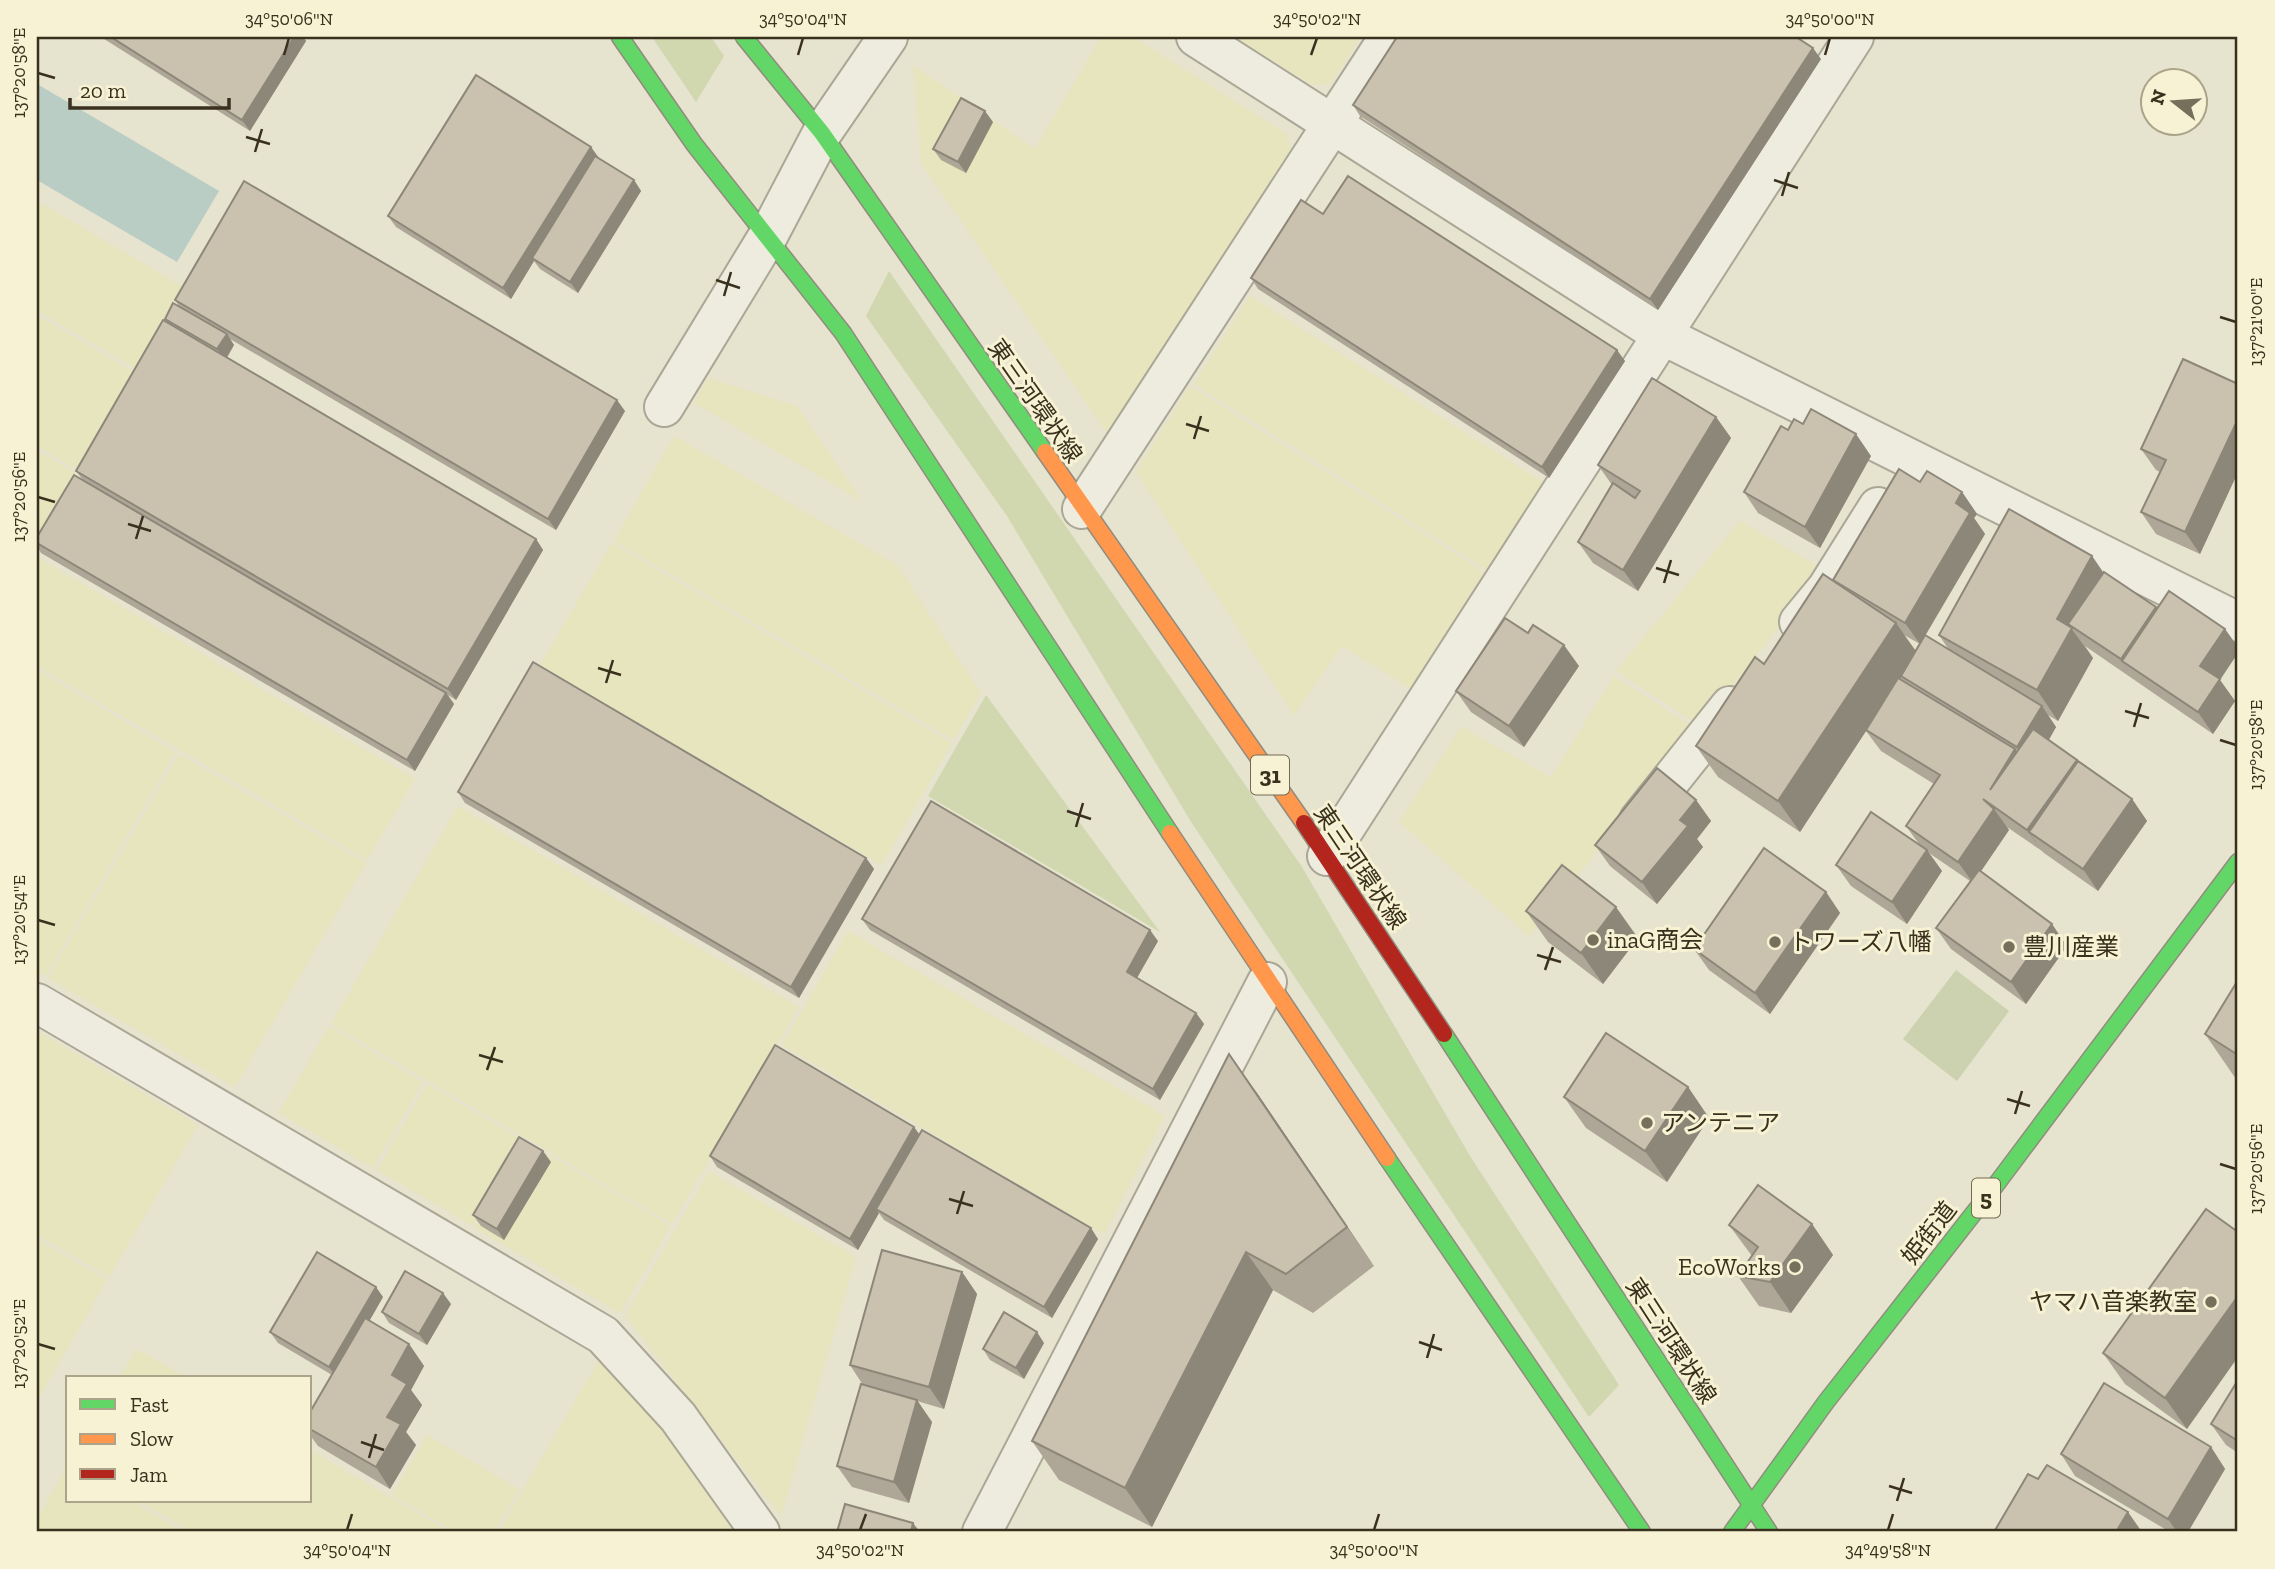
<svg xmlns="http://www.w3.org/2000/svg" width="2275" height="1569" font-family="'Zilla Slab','Noto Sans JP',serif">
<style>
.farmland{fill:#e6e5be}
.green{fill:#d1d8b0}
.cemetery{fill:#ccd1af}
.water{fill:#b9cdc4}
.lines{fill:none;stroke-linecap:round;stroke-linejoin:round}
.street-casing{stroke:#aba796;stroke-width:42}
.fast-casing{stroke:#918c7e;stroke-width:19}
.slow-casing{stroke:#918c7e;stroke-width:19}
.jam-casing{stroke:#918c7e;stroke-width:19}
.street{stroke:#eeecdf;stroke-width:38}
.fast{stroke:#63d668;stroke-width:16}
.slow{stroke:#ff974d;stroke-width:16}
.jam{stroke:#b3261e;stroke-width:16}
.wall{fill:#aea696;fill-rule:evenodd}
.shaded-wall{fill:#8d877a}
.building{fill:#cac1ae;stroke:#8d877a;stroke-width:2}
.ticks{fill:none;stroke:#3a301e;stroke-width:2.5}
.poi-dot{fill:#766f5c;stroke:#f7f2d3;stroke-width:2.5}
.labels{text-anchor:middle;stroke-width:6;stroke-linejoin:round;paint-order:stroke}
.shield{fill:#f7f2d3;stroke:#736a54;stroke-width:2}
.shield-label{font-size:23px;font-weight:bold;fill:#3a301e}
.street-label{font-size:24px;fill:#3a301e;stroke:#f7f2d3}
.poi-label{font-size:24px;fill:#3a301e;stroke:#f7f2d3;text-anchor:start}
.neatline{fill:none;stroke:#3a301e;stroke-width:2.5}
.ticks-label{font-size:18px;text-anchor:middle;fill:#3a301e}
</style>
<rect width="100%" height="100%" fill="#e6e3ce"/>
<g class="farmland">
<polygon points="1101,37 1133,37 1287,134 1293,159 1112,440 921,163 913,65 1035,149"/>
<polygon points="1235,37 1361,37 1330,85 1310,84"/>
<polygon points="37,201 185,288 138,370 37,311"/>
<polygon points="1250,296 1543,482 1487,570 1194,384"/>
<polygon points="37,315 136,373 79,471 37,446"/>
<polygon points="708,378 797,406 862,501 694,403"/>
<polygon points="1190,386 1484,572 1411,689 1342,646 1294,715 1136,472"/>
<polygon points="674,436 897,565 981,693 954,740 614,541"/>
<polygon points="37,450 78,474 37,543"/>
<polygon points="1740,521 1825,570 1700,726 1616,671"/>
<polygon points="612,543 952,743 882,865 540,665"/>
<polygon points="37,557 415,779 367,860 37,666"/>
<polygon points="37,670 176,752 46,976 37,971"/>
<polygon points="1614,676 1696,729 1529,936 1399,822 1461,727 1551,777"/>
<polygon points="179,754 366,863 235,1087 48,978"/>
<polygon points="458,806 799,1007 672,1224 331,1024"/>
<polygon points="848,931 1165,1116 1104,1234 782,1045"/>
<polygon points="329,1026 423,1082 373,1168 279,1113"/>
<polygon points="37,1031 198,1125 109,1277 37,1235"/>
<polygon points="427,1084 523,1140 473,1226 377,1170"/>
<polygon points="525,1141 671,1226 620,1313 475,1228"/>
<polygon points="709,1171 856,1257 781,1516 625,1316"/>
<polygon points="37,1239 107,1280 37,1401"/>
<polygon points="137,1349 187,1378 119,1378"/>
<polygon points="599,1360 670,1437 733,1532 498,1532"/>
<polygon points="427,1435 519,1489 494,1532 455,1532 392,1495"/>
<polygon points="310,1450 450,1532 192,1532 138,1501 310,1501"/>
<polygon points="68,1465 68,1501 131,1501 185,1532 37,1532 37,1519"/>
</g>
<g class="green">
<polygon points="652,37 711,37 724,56 696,102"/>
<polygon points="889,271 1302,867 1470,1156 1619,1385 1589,1417 1193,825 1007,516 866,316"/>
<polygon points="986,695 1160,932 928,796"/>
</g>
<polygon class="cemetery" points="1956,970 2009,1011 1957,1081 1903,1039"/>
<polygon class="water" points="37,84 219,191 177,262 37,180"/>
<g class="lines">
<defs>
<g id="street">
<polyline points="1196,37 1662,335 2238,622"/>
<polyline points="664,407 768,236 822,133 888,37"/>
<polyline points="1082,509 1389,37"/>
<polyline points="1799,622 1827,588 1878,507"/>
<polyline points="1639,820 1730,706"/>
<polyline points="1327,856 1854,37"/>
<polyline points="37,1003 603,1335 678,1417 760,1532"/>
<polyline points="982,1532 1267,982"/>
</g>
<g id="fast">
<polyline points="620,37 694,144 843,333 1170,833"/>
<polyline points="744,37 822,133 1045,452"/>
<polyline points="1444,1034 1769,1532"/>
<polyline points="1387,1158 1642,1532"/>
<polyline points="1732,1532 1826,1402 1995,1186 2238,862"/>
</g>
<g id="slow">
<polyline points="1045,452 1304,823"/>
<polyline points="1170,833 1387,1158"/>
</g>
<polyline id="jam" points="1304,823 1444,1034"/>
</defs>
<use href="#street" class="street-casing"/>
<use href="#fast" class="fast-casing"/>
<use href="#slow" class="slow-casing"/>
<use href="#jam" class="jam-casing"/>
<use href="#street" class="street"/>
<use href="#fast" class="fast"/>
<use href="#slow" class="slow"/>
<use href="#jam" class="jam"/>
</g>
<g class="wall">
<polygon points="101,37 303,37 306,41 250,131"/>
<polygon points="1821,59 1658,310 1360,116 1353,105"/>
<polygon points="993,122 966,173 941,160 933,149"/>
<polygon points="598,158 634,180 641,191 578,293 540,269 534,261 511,299 396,227 388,216"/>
<polygon points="1323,214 1625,361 1549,478 1258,289 1251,278"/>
<polygon points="175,300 625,411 556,530 230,339 234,345 227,358 536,539 543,550 456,700 448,695 454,704 415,771 41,553 37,546 37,537 82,479 76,471 168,323 165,319 179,306"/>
<polygon points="2238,384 2238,472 2200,554 2156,534 2141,512 2160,472 2156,470 2141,449"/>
<polygon points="1716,417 1731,438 1638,591 1593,563 1578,542 1612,485 1598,465"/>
<polygon points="1788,430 1871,456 1820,548 1758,513 1744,492"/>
<path d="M1920,482l42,10 15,22 -3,4 11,16 -61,104 25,12 -10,-15 153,-79 11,16 54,36 63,72 15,21 -22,33 -128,-88 8,12 -35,63 -10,-6 8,12 -7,13 83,59 15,22 -49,70 -54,-38 -2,-2 -35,-24 2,3 -28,41 86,75 -41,58 -75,-55 -15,-21 34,-47 -41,-28 13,18 -35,53 -56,-38 -15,-21 83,-21 -13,-18 28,-42 -53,-33 -15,-20 -66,101 -82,-55 -22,-31 68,-82 72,-81 -3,-3zM1904,635l16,9 -4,7z"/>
<polygon points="1528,633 1579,666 1524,747 1471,712 1456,691"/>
<polygon points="458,792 866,858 874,869 799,998 465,803"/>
<polygon points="1696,800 1711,821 1697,839 1703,847 1657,904 1610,866 1595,845"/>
<polygon points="1826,892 1840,913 1770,1014 1709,970 1694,949"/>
<polygon points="1526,911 1638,938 1603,984 1548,942"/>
<polygon points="862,919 1158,941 1137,978 1196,1013 1204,1024 1160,1100 870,930"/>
<polygon points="2238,980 2238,1082 2205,1034"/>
<polygon points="1688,1087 1709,1118 1667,1182 1586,1128 1564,1097"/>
<polygon points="1257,1093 1374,1266 1313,1313 1273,1290 1152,1527 1059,1480 1032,1441"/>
<polygon points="914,1127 919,1134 1098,1239 1052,1318 884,1220 879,1213 858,1250 717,1167 710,1156"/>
<polygon points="551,1162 504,1240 481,1226 473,1215"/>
<polygon points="2206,1209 2187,1429 2125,1384 2103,1353"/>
<polygon points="1812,1224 1833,1255 1791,1313 1759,1306 1738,1276 1752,1256 1729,1225"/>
<polygon points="962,1272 977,1294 944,1409 917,1401 932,1422 909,1503 852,1487 837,1466 863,1385 850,1365"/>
<polygon points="383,1297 369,1321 409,1344 424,1366 411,1390 422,1405 406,1432 416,1445 390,1489 318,1446 310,1435 310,1412 332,1375 278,1343 270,1332"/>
<polygon points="451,1304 427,1345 389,1323 382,1312"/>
<polygon points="1044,1343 1024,1379 990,1360 983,1349"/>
<polygon points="2238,1380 2238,1453 2226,1445 2211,1424"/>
<polygon points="2211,1447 2225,1469 2188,1532 2170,1532 2075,1476 2061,1454"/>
</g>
<g class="shaded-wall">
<polygon points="294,37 303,37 306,41 250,131 242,120"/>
<polygon points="1813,48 1821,59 1658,310 1650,299"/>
<polygon points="985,111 993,122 966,173 958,162"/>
<polygon points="591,147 599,158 532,258 534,261 511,299 503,288"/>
<polygon points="634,180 641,191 578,293 570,282"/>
<polygon points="227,334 234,345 225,360 217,349"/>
<polygon points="1617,350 1625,361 1549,478 1542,467"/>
<polygon points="617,400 625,411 556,530 548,519"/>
<polygon points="1716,417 1731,438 1638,591 1623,570"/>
<polygon points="2238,419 2238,472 2200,554 2185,532"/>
<polygon points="1856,434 1871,456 1820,548 1805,527"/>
<polygon points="1962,492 1977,514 1974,518 1985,534 1920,644 1905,623 1956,503"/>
<polygon points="536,539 543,550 456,700 448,689"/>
<polygon points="2092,556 2113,587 2068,624 2093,658 2058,721 2037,690 2057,619"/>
<polygon points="2156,607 2171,628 2122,661 2121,659"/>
<polygon points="1896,623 1917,653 1800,832 1778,801"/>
<polygon points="2225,629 2238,647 2238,653 2220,680 2235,701 2213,734 2198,712 2200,666"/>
<polygon points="1564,645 1579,666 1524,747 1509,726"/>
<polygon points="446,693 454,704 415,771 407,760"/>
<polygon points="2042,706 2056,727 2032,768 2017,747"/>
<polygon points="2015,749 2030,770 1990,790"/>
<polygon points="2077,760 2092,781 2029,832 2042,851 2027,830"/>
<polygon points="2132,799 2147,821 2098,891 2083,869"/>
<polygon points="1696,800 1711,821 1697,839 1703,847 1657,904 1642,882 1680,820"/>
<polygon points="1994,809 2009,830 1973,883 1958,862"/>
<polygon points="1927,850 1942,871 1907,924 1892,902"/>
<polygon points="866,858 874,869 799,998 791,987"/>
<polygon points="1826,892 1840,913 1770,1014 1755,993"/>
<polygon points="1616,907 1638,938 1603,984 1581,953"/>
<polygon points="2052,924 2067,946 2026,1004 2011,982"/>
<polygon points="1150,930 1158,941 1134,983 1127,972"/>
<polygon points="1196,1013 1204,1024 1160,1100 1153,1089"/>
<polygon points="1229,1054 1257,1093 1374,1266 1347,1227"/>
<polygon points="1688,1087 1709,1118 1667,1182 1645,1151"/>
<polygon points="914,1127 922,1138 876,1209 879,1213 858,1250 850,1239"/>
<polygon points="543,1151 551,1162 504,1240 497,1229"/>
<polygon points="1812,1224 1833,1255 1791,1313 1770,1282"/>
<polygon points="1091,1228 1098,1239 1052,1318 1044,1307"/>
<polygon points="1246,1252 1273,1290 1152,1527 1125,1488"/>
<polygon points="962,1272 977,1294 944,1409 929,1387"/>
<polygon points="376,1287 383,1297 337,1378 329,1367"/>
<polygon points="443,1293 451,1304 427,1345 419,1334"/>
<polygon points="2238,1296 2238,1357 2187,1429 2165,1398"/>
<polygon points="1037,1332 1044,1343 1024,1379 1016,1368"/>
<polygon points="409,1344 424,1366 411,1390 422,1405 406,1432 416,1445 390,1489 376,1467 392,1375"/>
<polygon points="917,1400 932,1422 909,1503 894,1482"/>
<polygon points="2211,1447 2225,1469 2188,1532 2177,1532 2168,1519"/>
<polygon points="2128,1512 2142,1532 2116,1532"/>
<polygon points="913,1523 920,1532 911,1532"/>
</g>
<g class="building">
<polygon points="111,37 294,37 242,120"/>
<polygon points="1397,37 1796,37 1813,48 1650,299 1353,105"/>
<polygon points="476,75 591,147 503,288 388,216"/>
<polygon points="961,98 985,111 958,162 933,149"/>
<polygon points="595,156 634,180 570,282 532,258"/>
<polygon points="1348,176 1617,350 1542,467 1251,278 1301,200 1323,214"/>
<polygon points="244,181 617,400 548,519 175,300"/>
<polygon points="173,303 227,334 217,349 165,319"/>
<polygon points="163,320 536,539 448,689 76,471"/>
<polygon points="2183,359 2238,384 2238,419 2185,532 2141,512 2166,460 2141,449"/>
<polygon points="1652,378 1716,417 1623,570 1578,542 1613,483 1635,498 1640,491 1598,465"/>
<polygon points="1811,409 1856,434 1805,527 1744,492 1781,426 1788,430 1794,419 1803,424"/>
<polygon points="1899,469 1920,482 1927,471 1962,492 1956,503 1970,513 1905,623 1833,580"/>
<polygon points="74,475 446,693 407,760 37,543 37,537"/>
<polygon points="2009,509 2092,556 2057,619 2072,628 2037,690 1939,635"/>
<polygon points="2104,572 2156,607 2121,659 2068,624"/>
<polygon points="1823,574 1896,623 1778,801 1696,746 1755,657 1764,664"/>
<polygon points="2169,591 2225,629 2200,666 2220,679 2198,712 2122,661"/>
<polygon points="1505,618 1528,633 1533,625 1564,645 1509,726 1456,691"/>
<polygon points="1925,635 2042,706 2017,747 1901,676"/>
<polygon points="533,662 866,858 791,987 458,792"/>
<polygon points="1898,678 2015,749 1990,790 2033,729 2077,760 2027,830 1983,799 1994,809 1958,862 1906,826 1940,775 1866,730"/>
<polygon points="2078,761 2132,799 2083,869 2029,832"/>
<polygon points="1657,768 1696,800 1680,820 1688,826 1642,882 1595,845"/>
<polygon points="931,801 1150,930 1127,972 1196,1013 1153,1089 862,919"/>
<polygon points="1871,812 1927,850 1892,902 1836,865"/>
<polygon points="1764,848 1826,892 1755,993 1694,949"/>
<polygon points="1562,865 1616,907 1581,953 1526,911"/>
<polygon points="1979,870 2052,924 2011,982 1936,928"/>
<polygon points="2238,980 2238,1055 2205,1034"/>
<polygon points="1606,1033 1688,1087 1645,1151 1564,1097"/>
<polygon points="775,1045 914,1127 850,1239 710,1156"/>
<polygon points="1229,1054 1347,1227 1286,1274 1246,1252 1125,1488 1032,1441"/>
<polygon points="922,1130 1091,1228 1044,1307 876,1209"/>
<polygon points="519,1137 543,1151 497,1229 473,1215"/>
<polygon points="1758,1185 1812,1224 1770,1282 1738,1276 1758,1247 1729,1225"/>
<polygon points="2206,1209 2238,1232 2238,1296 2165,1398 2103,1353"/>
<polygon points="882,1250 962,1272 929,1387 850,1365"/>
<polygon points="317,1252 376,1287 329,1367 270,1332"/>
<polygon points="405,1271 443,1293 419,1334 382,1312"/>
<polygon points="1004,1312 1037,1332 1016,1368 983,1349"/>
<polygon points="365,1318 409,1344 392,1375 407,1384 387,1417 401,1424 376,1467 310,1429 310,1412"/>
<polygon points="2238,1380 2238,1441 2211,1424"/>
<polygon points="2104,1383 2211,1447 2168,1519 2061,1454"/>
<polygon points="861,1384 917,1400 894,1482 837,1466"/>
<polygon points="2047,1465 2128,1512 2116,1532 1994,1532 2028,1474 2038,1479"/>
<polygon points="845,1504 913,1523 911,1532 837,1532"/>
</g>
<path class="ticks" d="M284,55l5,-17M798,55l5,-17M1311,55l6,-17M1825,55l5,-17M38,73l17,5M246,137l24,7M255,152l7,-23M1774,180l24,8M1782,196l7,-24M716,280l24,8M724,296l7,-24M2220,317l16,5M1186,424l23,7M1194,439l7,-23M38,497l17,5M128,524l23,7M136,539l7,-23M1656,568l23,7M1664,583l7,-23M598,668l23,7M606,683l7,-23M2125,711l24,7M2134,727l7,-24M2220,740l16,5M1067,811l24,8M1076,827l7,-24M38,920l17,5M1537,955l24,7M1545,970l8,-23M479,1055l24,7M487,1070l8,-23M2007,1099l23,7M2015,1114l7,-23M2220,1164l16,5M949,1199l24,7M957,1214l7,-23M1419,1342l23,8M38,1344l17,5M1427,1358l7,-24M361,1442l23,8M369,1458l7,-24M1889,1486l23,7M1897,1501l7,-23M347,1530l5,-16M860,1530l6,-16M1374,1530l5,-16M1888,1530l5,-16"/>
<g class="poi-dot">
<circle cx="1593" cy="940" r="7"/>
<circle cx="1775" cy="942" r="7"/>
<circle cx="2009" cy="947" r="7"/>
<circle cx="1647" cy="1123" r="7"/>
<circle cx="1795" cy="1267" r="7"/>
<circle cx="2211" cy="1302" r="7"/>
</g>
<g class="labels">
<g class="shield">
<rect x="1251" y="755.5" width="38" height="39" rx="5"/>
<rect x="1972" y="1178.5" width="28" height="39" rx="5"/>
</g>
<g class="shield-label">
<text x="1270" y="783">31</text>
<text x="1986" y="1206">5</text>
</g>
<g class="street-label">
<text transform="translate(1035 401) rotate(55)" y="8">東三河環状線</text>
<text transform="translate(1360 867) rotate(56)" y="8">東三河環状線</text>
<text transform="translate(1929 1233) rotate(-52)" y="8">姫街道</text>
<text transform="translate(1671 1341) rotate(57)" y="8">東三河環状線</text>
</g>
<g class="poi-label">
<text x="1607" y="948">inaG商会</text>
<text x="1789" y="950">トワーズ八幡</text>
<text x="2023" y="955">豊川産業</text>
<text x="1661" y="1131">アンテニア</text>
<text x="1781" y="1275" text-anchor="end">EcoWorks</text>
<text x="2197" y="1310" text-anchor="end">ヤマハ音楽教室</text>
</g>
</g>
<rect width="2275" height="1569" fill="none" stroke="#f7f2d3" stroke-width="77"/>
<rect x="66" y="1376" width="245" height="126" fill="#f7f2d3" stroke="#aba48b" stroke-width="2"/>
<rect x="80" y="1399" width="35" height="10" fill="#63d668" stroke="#aba48b" stroke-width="2"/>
<text x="130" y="1412" font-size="21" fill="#3a301e">Fast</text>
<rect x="80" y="1434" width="35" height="10" fill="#ff974d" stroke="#aba48b" stroke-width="2"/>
<text x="130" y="1446" font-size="21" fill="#3a301e">Slow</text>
<rect x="80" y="1469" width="35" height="10" fill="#b3261e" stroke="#aba48b" stroke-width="2"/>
<text x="130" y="1482" font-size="21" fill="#3a301e">Jam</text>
<g transform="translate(2174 102) rotate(287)"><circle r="33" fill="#f7f2d3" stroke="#aba48b" stroke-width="2"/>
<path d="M0-5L12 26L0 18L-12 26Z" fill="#766f5c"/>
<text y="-10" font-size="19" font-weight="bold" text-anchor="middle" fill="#3a301e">N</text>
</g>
<path d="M70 98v10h159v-10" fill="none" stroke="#3a301e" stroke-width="3.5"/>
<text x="80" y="98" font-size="21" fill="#3a301e" stroke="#f7f2d3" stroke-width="5" paint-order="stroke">20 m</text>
<rect x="38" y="38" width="2198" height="1492" class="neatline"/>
<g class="ticks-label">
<text x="289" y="25">34°50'06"N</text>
<text x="803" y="25">34°50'04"N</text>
<text x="1317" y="25">34°50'02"N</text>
<text x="1830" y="25">34°50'00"N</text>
<text transform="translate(19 73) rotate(-90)" y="6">137°20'58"E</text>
<text transform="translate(2256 322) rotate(-90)" y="6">137°21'00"E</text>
<text transform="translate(19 497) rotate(-90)" y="6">137°20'56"E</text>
<text transform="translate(2256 745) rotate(-90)" y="6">137°20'58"E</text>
<text transform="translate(19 920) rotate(-90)" y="6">137°20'54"E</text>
<text transform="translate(2256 1169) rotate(-90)" y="6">137°20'56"E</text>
<text transform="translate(19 1344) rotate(-90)" y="6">137°20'52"E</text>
<text x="347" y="1556">34°50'04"N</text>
<text x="860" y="1556">34°50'02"N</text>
<text x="1374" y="1556">34°50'00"N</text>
<text x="1888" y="1556">34°49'58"N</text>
</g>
</svg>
